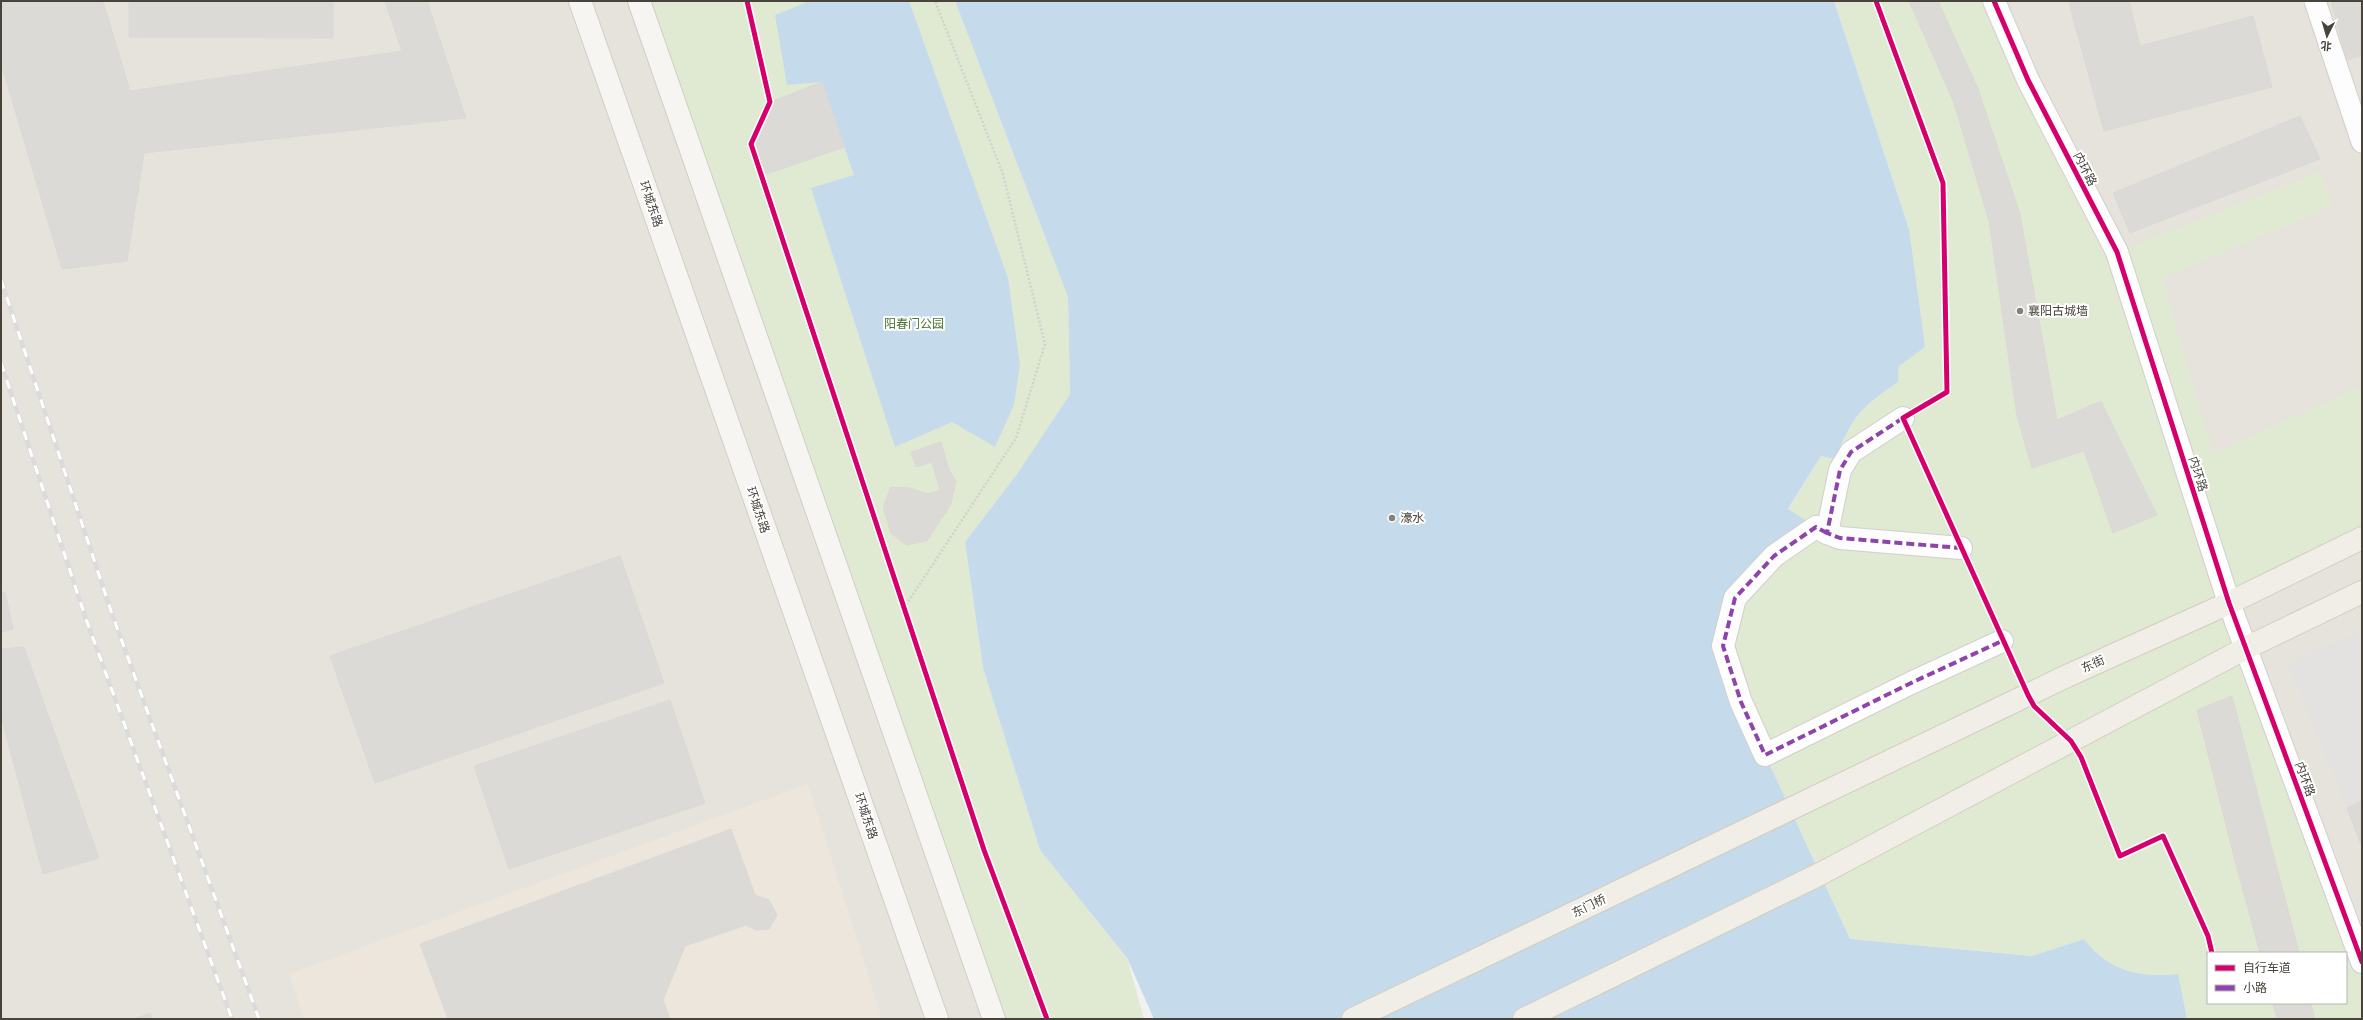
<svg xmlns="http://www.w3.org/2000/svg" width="2363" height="1020" font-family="'Exo 2','Noto Sans SC',sans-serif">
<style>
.residential{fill:#e6e3dd}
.commercial{fill:#ece6dd}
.green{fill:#e0ead2;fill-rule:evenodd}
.parking{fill:#e4e2e0}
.water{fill:#c5dbeb}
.building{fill:#dcdad7;stroke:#dbd8d5}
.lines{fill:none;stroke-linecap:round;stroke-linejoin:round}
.service-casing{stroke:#d1cfcc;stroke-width:23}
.pedestrian-casing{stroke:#d1cfcc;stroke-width:24}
.tertiary-casing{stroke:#d1cfcc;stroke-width:24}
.secondary-casing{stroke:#d1cec6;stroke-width:24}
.primary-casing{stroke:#d3cdbf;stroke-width:24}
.path{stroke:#d2d1cd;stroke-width:2.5;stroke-dasharray:2 2;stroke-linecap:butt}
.service{stroke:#fdfdfd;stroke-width:21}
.pedestrian{stroke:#fdfdfd;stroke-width:22}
.tertiary{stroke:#fdfdfd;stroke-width:22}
.secondary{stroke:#f7f5f2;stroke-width:22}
.primary{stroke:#f0eee7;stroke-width:22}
.rail-casing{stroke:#dbdbdb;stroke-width:4.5}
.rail{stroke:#fff;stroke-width:3;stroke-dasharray:9;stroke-linecap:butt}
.quiet{stroke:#8e44ad;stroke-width:4;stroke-dasharray:8 4;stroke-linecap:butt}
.cycleway-casing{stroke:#fff;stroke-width:8}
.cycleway{stroke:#d6006c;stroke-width:5}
.poi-dot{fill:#84807a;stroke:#fff;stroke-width:1.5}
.labels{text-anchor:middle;stroke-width:4;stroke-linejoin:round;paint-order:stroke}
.street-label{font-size:12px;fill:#48433b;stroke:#fff}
.poi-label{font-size:12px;fill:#48433b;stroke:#fff;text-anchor:start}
.park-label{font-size:12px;fill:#4b7434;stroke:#fff}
</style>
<rect width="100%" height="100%" fill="#f3f1ef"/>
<g class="residential">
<polygon points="1,1 682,1 991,1009 978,1019 1,1019"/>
<polygon points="1994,1 2362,1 2362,962"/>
</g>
<polygon class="commercial" points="808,784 882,1019 304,1019 289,974"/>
<g class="green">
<polygon points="639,1 955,1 1068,297 1070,394 1017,474 965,542 983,668 1040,850 1127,958 1144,1019 1003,1019"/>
<path d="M1834,1h75l45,102 35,118 28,195 15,52 52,-17 73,64 -56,-114 -44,19 -119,-419h56l123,251 203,-80 13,34 -171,72 51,175 149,-67v152l-132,65 132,359v57h-175l-10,-45c-38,4 -68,-3 -93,-35l-52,17 -182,-17 -109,-237 -18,-56 12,-48 80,-71 -27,-17 33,-54 14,3c18,-43 24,-50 63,-77l11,-153zM2208,953h138v50h-138z"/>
</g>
<polygon class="parking" points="2362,630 2362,801 2347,808 2288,663"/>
<g class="water">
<polygon points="810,1 909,1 1008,278 1020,365 1014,405 995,447 952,422 895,447 811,188 854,175 822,82 787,85 775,15"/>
<path d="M955,1h879l75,228 16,118 -26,19 -1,16c-39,27 -45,34 -63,77l-14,-3 -33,53 28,18 -81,71 -12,48 18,56 109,237 182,17 52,-17c25,32 55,39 94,35l9,45h-1033l-27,-61 -87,-108 -57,-182 -18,-126 52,-68 53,-80 -2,-97z"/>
</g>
<g class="building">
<polygon points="1,1 103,1 130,91 402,51 385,1 427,1 466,118 144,153 127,261 62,269 1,63"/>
<polygon points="129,1 333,1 333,38 129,37"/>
<polygon points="1909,1 1938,1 1978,89 2020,214 2057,420 2101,401 2157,515 2113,533 2084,451 2032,468 2017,416 1989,221 1954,103"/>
<polygon points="2078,1 2129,1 2140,46 2253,16 2272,87 2104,131 2069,3"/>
<polygon points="2331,1 2362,1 2362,55 2347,60"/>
<polygon points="822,82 845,147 761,176 751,144 770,102"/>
<polygon points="2300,116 2320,159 2130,233 2113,193"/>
<polygon points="941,442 949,470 956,481 951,504 927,541 906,545 891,533 883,507 891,487 910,488 927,494 940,490 932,462 916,467 911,452"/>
<polygon points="620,556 664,683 375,783 330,656"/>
<polygon points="5,592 13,629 1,632 1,593"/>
<polygon points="24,647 99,858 43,874 1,716 1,649"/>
<polygon points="2232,696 2288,910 2299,953 2260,953 2234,857 2197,710"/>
<polygon points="670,700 705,803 509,869 474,766"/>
<polygon points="2362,801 2362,847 2347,808"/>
<polygon points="731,829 755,895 769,900 777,915 769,929 756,930 746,925 685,946 663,1000 670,1019 448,1019 420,944"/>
<polygon points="2273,1003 2311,1003 2315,1019 2277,1019"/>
<polygon points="150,1013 153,1019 135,1019"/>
</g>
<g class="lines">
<defs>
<polyline id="service" points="2315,1 2362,142"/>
<g id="pedestrian">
<polyline points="1903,418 1851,452 1840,470 1827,533 1840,538 1961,548"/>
<polyline points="1827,533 1816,527 1774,556 1735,598 1723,646 1741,702 1765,755 1913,682 2002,641"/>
</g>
<polyline id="tertiary" points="1994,1 2028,80 2117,252 2229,603 2362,962"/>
<g id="secondary">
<polyline points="580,1 937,1019"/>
<polyline points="639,1 994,1019"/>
</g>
<g id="primary">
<polyline points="1353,1019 2067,676 2229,603 2362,538"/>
<polyline points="1524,1019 1820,874 2246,648 2362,592"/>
</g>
</defs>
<use href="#service" class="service-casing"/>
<use href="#pedestrian" class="pedestrian-casing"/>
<use href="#tertiary" class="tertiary-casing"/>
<use href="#secondary" class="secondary-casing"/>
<use href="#primary" class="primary-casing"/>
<polyline class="path" points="904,608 1016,438 1045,344 1003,174 935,1"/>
<use href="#service" class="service"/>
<use href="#pedestrian" class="pedestrian"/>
<use href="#tertiary" class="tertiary"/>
<use href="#secondary" class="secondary"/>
<use href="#primary" class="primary"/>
<defs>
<g id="rail">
<polyline points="1,280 111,611 259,1019"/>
<polyline points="1,363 86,619 232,1019"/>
</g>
</defs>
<use href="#rail" class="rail-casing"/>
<use href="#rail" class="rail"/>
<g class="quiet">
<polyline points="1903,418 1851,452 1840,470 1827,533 1840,538 1961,548"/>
<polyline points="1827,533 1816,527 1774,556 1735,598 1723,646 1741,702 1765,755 1913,682 2002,641"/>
</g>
<defs>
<g id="cycleway">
<polyline points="747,1 770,102 751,144 984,850 1047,1019"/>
<polyline points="1876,1 1943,183 1947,392 1903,418 2028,695 2034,706 2071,741 2081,757 2120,856 2163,836 2208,936 2212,953"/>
<polyline points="1994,1 2028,80 2117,252 2229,603 2362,962"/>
</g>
</defs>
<use href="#cycleway" class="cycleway-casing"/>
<use href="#cycleway" class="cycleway"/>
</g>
<g class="poi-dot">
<circle cx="2020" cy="311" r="4"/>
<circle cx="1392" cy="518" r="4"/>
</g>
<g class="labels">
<g class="street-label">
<text transform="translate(2085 169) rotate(63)" y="4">内环路</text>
<text transform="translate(651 204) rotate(71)" y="4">环城东路</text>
<text transform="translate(2198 474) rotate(72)" y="4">内环路</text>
<text transform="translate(758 510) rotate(71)" y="4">环城东路</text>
<text transform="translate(2093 664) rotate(-25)" y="4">东街</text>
<text transform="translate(2305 779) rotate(70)" y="4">内环路</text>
<text transform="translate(866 816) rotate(71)" y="4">环城东路</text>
<text transform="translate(1589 906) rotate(-26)" y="4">东门桥</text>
</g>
<g class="poi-label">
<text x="2028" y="315">襄阳古城墙</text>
<text x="1400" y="522">濠水</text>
</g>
<g class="park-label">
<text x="914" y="328">阳春门公园</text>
</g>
</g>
<rect width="2363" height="1020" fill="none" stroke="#48433b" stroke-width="4"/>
<rect x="2207" y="952" width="140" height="52" fill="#ffffff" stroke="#b6b4b1"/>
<rect x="2215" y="965" width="20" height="6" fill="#d6006c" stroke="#b6b4b1"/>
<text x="2243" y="972" font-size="12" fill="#48433b">自行车道</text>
<rect x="2215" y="985" width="20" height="6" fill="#8e44ad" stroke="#b6b4b1"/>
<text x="2243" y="992" font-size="12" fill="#48433b">小路</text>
<g transform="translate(2327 36) rotate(185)" stroke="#ffffff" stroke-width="3" paint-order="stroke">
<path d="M0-3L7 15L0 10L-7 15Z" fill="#48433b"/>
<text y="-6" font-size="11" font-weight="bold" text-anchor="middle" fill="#48433b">北</text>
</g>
</svg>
